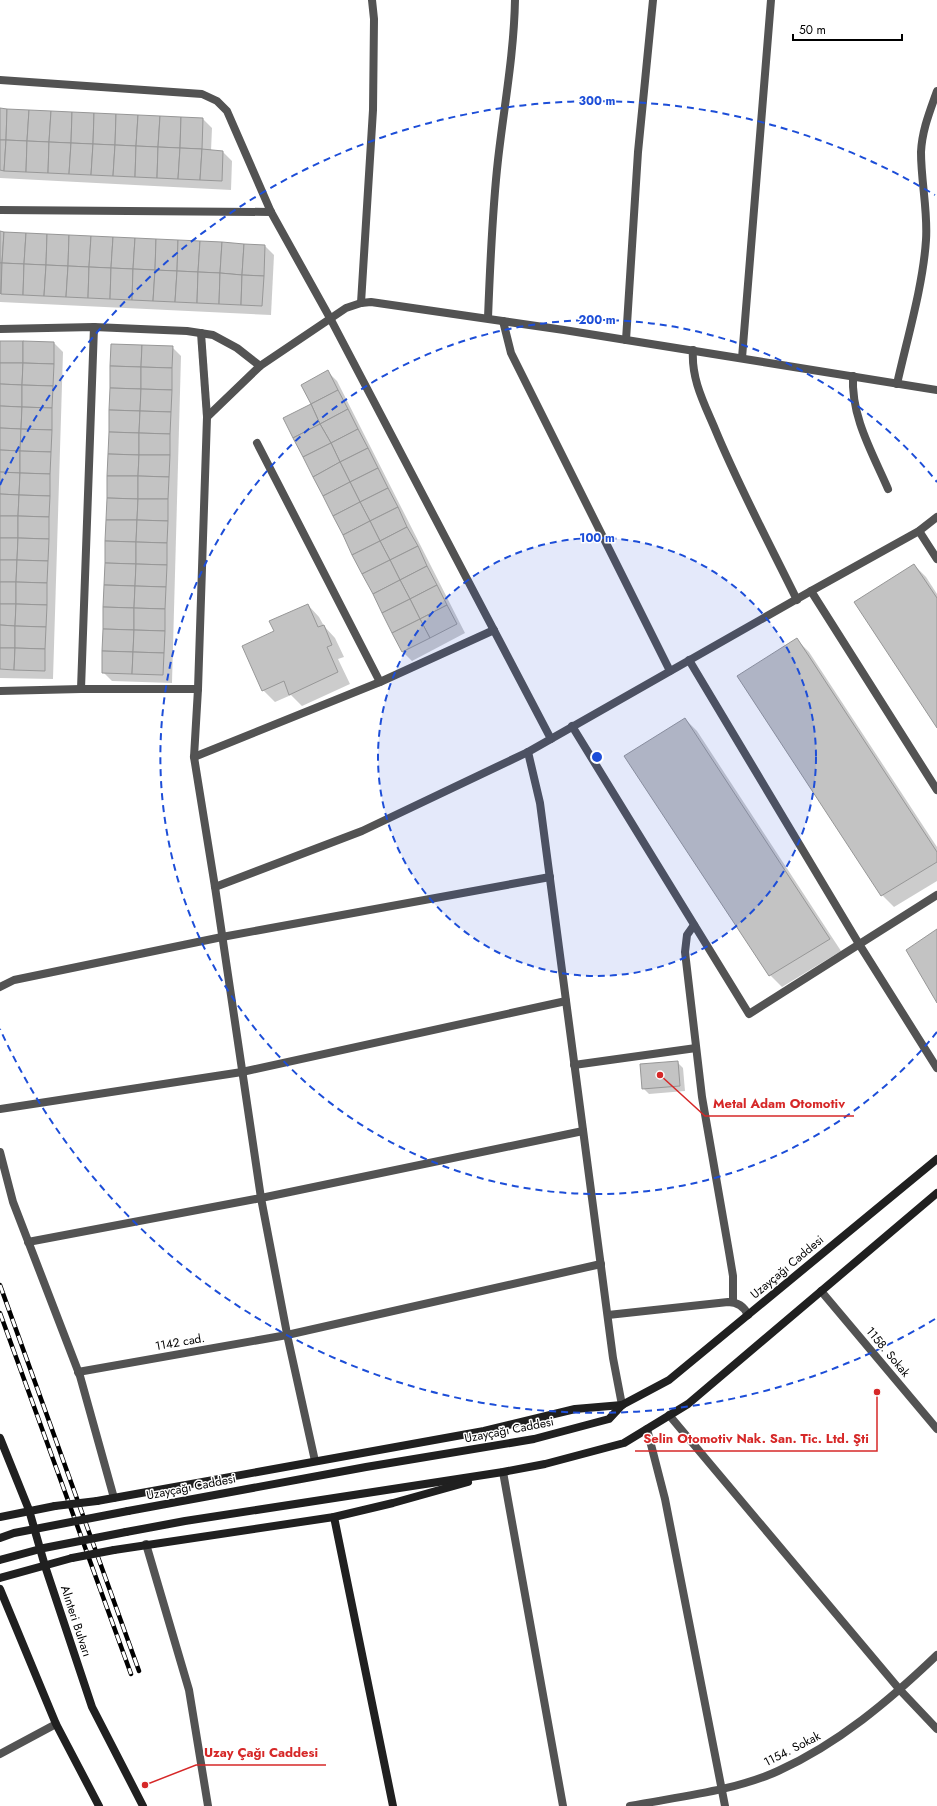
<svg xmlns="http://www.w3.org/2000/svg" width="937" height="1806" font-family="Jost,sans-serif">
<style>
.shadow{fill:#0003}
.building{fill:#c3c3c3;stroke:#979797}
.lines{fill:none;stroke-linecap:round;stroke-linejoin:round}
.lane{stroke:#535353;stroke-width:8}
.street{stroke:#535353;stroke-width:8}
.secondary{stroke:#202020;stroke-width:8}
.rail-casing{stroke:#000;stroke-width:4.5}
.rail{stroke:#fff;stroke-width:3;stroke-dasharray:9;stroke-linecap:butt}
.secondary-bridge{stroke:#202020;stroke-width:8}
.ring{fill:none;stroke:#1d4ed8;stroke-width:2;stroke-dasharray:7 5}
.labels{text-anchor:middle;stroke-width:3;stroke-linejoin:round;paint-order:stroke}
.street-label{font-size:12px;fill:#000;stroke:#fff}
.centre{fill:#1d4ed8;stroke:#fff;stroke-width:2}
.ring-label{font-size:12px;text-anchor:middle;font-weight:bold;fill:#1d4ed8;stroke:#fff;stroke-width:3;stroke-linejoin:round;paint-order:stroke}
.leader{fill:none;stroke:#d62828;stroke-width:1.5}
.callout-dot{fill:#d62828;stroke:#fff;stroke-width:1.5}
.callout-label{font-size:13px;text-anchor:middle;font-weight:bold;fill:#d62828;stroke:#fff;stroke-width:3;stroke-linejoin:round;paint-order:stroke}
</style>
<rect width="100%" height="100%" fill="#fff"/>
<g class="shadow">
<polygon points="0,109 203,119 212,128 211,151 223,152 232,161 231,190 0,178"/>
<polygon points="0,232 265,246 274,255 271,315 0,302"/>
<polygon points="0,342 54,343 63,352 53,679 0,678"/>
<polygon points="172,347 181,356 172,683 112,681 103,672"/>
<polygon points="328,372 337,381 465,633 412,661 403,652 284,419 312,404"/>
<polygon points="914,565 926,577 937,594 937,727"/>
<polygon points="308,605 319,617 324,626 335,638 344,657 338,659 350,684 302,706 291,695 275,702 263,690 275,632"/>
<polygon points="797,640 809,652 937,847 937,881 894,907 882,895 738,677"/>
<polygon points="685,719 697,731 841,951 782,987 770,975"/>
<polygon points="677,1062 683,1068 685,1091 649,1094 643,1088"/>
</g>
<g class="building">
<polygon points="0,108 7,109 6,140 0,140"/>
<polygon points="7,109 29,110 27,141 6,140"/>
<polygon points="29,110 51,111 49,142 27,141"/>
<polygon points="51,111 72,112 71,143 49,142"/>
<polygon points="72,112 94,113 93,144 71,143"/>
<polygon points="94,113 116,114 115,145 93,144"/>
<polygon points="116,114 138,115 136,146 115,145"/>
<polygon points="138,115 160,116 158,147 136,146"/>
<polygon points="160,116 181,117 180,148 158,147"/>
<polygon points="181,117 203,118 202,149 180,148"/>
<polygon points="0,140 6,140 4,171 0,170"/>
<polygon points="6,140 27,141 26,172 4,171"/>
<polygon points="27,141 49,142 48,173 26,172"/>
<polygon points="49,142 71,143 69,174 48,173"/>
<polygon points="71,143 93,144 91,175 69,174"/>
<polygon points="93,144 115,145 113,176 91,175"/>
<polygon points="115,145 136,146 135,177 113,176"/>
<polygon points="136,146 158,147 157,178 135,177"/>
<polygon points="158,147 180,148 178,179 157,178"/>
<polygon points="180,148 202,149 200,180 178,179"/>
<polygon points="202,149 223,151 222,181 200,180"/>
<polygon points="0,231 4,232 2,263 0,263"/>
<polygon points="4,232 26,233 24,264 2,263"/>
<polygon points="26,233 47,234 46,265 24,264"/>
<polygon points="47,234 69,235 68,266 46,265"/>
<polygon points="69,235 91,236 89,267 68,266"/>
<polygon points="91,236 113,237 111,268 89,267"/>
<polygon points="113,237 135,238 133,269 111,268"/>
<polygon points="135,238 156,239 155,270 133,269"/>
<polygon points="156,239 178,240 177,271 155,270"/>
<polygon points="178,240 200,241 198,272 177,271"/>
<polygon points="200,241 222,242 220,273 198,272"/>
<polygon points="222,242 244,244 242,275 220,273"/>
<polygon points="244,244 265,245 264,276 242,275"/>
<polygon points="0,263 2,263 1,294 0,293"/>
<polygon points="2,263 24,264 23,295 1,294"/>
<polygon points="24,264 46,265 44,296 23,295"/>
<polygon points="46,265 68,266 66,297 44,296"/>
<polygon points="68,266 89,267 88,298 66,297"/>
<polygon points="89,267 111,268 110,299 88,298"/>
<polygon points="111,268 133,269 132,300 110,299"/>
<polygon points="133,269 155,270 153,301 132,300"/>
<polygon points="155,270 177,271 175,302 153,301"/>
<polygon points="177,271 198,272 197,303 175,302"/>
<polygon points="198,272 220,273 219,304 197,303"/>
<polygon points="220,273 242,275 241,305 219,304"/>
<polygon points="242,275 264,276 262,306 241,305"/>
<rect x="0" y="341" width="23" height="22"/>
<polygon points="23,341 54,342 54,364 23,363"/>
<polygon points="111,344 142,345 141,367 110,366"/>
<polygon points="142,345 173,346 172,368 141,367"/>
<polygon points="0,363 23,363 22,385 0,384"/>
<polygon points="23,363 54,364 53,386 22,385"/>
<polygon points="110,366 141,367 141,389 110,388"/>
<polygon points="141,367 172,368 172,390 141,389"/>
<polygon points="328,370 338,390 311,404 301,385"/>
<polygon points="0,384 22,385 22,407 0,406"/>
<polygon points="22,385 53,386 52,408 22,407"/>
<polygon points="110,388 141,389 140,411 109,410"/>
<polygon points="141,389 172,390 171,412 140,411"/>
<polygon points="338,390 348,409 320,424 311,404"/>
<polygon points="311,404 320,424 293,438 283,418"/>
<polygon points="0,406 22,407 21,429 0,428"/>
<polygon points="22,407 52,408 52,430 21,429"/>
<polygon points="348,409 358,429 331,443 320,424"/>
<polygon points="109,410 140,411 139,433 109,432"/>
<polygon points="140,411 171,412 170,434 139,433"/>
<polygon points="320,424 331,443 303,457 293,438"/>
<polygon points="0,428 21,429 20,451 0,450"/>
<polygon points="21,429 52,430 51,452 20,451"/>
<polygon points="358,429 368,448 340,462 331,443"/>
<polygon points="109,432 139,433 139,455 108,454"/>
<polygon points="139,433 170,434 170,455 139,455"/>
<polygon points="331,443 340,462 313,477 303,457"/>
<polygon points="368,448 378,468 350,482 340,462"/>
<polygon points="0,450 20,451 20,473 0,472"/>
<polygon points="20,451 51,452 50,474 20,473"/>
<polygon points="108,454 139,455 138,476 107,476"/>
<polygon points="139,455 170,455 169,477 138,476"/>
<polygon points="340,462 350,482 323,496 313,477"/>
<polygon points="378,468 388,488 360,502 350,482"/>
<polygon points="0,472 20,473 19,495 0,494"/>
<polygon points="20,473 50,474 50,496 19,495"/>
<polygon points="107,476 138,476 138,499 107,498"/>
<polygon points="138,476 169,477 168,499 138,499"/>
<polygon points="350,482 360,502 333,516 323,496"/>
<polygon points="388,488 398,507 370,521 360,502"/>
<polygon points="0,494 19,495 18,516 0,516"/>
<polygon points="19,495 50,496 49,517 18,516"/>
<polygon points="107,498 138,499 137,520 106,520"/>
<polygon points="138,499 168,499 168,521 137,520"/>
<polygon points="360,502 370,521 343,535 333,516"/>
<polygon points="398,507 407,527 380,541 370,521"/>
<rect x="0" y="516" width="18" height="22"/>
<polygon points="18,516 49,517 49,539 18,538"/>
<polygon points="106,520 137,520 136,542 105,541"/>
<polygon points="137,520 168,521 167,543 136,542"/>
<polygon points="370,521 380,541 352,555 343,535"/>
<polygon points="407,527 418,546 390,560 380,541"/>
<polygon points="0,538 18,538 17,560 0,560"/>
<polygon points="18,538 49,539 48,561 17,560"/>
<polygon points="105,541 136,542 136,564 105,563"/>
<polygon points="380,541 390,560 362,574 352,555"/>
<polygon points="136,542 167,543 167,565 136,564"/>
<polygon points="418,546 427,566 400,580 390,560"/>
<polygon points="0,560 17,560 16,582 0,582"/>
<polygon points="17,560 48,561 47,583 16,582"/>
<polygon points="390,560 400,580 373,594 362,574"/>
<polygon points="105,563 136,564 135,586 104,585"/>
<polygon points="136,564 167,565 166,587 135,586"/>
<polygon points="914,564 937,598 937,728 854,602"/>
<polygon points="427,566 437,585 410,599 400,580"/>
<polygon points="400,580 410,599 382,613 373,594"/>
<rect x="0" y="582" width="16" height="22"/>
<polygon points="16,582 47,583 47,605 16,604"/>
<polygon points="104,585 135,586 134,608 103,607"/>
<polygon points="437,585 447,605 420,619 410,599"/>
<polygon points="135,586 166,587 165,609 134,608"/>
<polygon points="410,599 420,619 392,633 382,613"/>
<polygon points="0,604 16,604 15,626 0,625"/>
<polygon points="16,604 47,605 46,627 15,626"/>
<polygon points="308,604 318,627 324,625 332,645 327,647 338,672 289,695 284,681 262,691 242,646 274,631 269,621"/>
<polygon points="447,605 457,624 430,638 420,619"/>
<polygon points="103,607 134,608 134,630 103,629"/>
<polygon points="134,608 165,609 165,631 134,630"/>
<polygon points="420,619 430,638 402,652 392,633"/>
<polygon points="0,625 15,626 15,648 0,648"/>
<polygon points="15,626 46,627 45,649 15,648"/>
<polygon points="103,629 134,630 133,652 102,651"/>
<polygon points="134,630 165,631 164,653 133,652"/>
<polygon points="797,638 937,852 937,862 881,896 737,676"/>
<polygon points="0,648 15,648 14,670 0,669"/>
<polygon points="15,648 45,649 45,671 14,670"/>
<polygon points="102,651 133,652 132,674 102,673"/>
<polygon points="133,652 164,653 163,675 132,674"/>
<polygon points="685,718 830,939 769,976 624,756"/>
<polygon points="937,929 937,1003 906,950"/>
<polygon points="678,1061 680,1086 642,1089 640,1064"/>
</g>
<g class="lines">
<g class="lane">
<polyline points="0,80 202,94 217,101 227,111 271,212 330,318 551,739"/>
<polyline points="0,210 271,212"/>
<polyline points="361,303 373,110 374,19 372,0"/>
<path d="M488,318c2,-52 4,-105 10,-158 6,-53 16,-106 17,-160"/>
<polyline points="503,321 511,353 670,671"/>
<polyline points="0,329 94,327 187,331 213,335 237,348 260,366"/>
<polyline points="201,333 207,417"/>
<polyline points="626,340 638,152 653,0"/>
<path d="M693,350c-2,29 11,53 22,79 24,58 54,114 82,171"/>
<polyline points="742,358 771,0"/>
<path d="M853,376c-2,41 19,76 35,113"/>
<path d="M897,384c10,-45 26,-98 29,-144 2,-29 -5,-58 -5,-88 1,-22 9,-41 16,-61"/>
<polyline points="257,443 380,682"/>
<polyline points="919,531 937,559"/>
<polyline points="811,591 937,790"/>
<polyline points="689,660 859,944 937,1068"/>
<polyline points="81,689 94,327"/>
<polyline points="572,726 749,1014 937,895"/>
<polyline points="528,752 540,803 613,1358 622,1405"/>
<polyline points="194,757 380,682 494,630"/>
<polyline points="694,925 687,935 685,952 702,1097 729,1252 733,1276 733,1302"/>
<polyline points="0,987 14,980 222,937 550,877"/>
<polyline points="574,1065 696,1048"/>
<polyline points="0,1109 242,1072 566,1001"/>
<polyline points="0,1152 13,1202 80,1376 114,1498"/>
<polyline points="28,1242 261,1198 583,1131"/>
<polyline points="821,1291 937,1429"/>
<path d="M608,1315l120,-13c10,0 16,4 20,13"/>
<polyline points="78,1372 287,1335 601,1264"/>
<polyline points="669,1415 900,1690 937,1729"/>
<polyline points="647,1429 665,1499 725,1806"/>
<polyline points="503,1472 563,1806"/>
<path d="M630,1806c46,-9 105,-15 148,-35 60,-27 112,-71 159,-116"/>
</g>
<g class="street">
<polyline points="0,691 81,689 198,689"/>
<polyline points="215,887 362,831 528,752 811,591 919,531 937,517"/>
<polyline points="315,1461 288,1339 261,1198 215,887 194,757 198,689 207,417 260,366 346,308 361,303 371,302 564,330 937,390"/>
<polyline points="146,1544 189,1690 208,1806"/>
<polyline points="0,1754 56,1724"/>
</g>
<g class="secondary">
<polyline points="0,1438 29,1510 45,1566 92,1707 143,1806"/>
<polyline points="97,1501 484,1431 575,1409 622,1405"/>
<polyline points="128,1511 366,1467 534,1439 609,1419 622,1405 669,1380 937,1159"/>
<polyline points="0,1517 55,1506"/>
<polyline points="334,1517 393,1806"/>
<polyline points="126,1532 185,1521 503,1472 545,1464 624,1443 688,1404 937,1193"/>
<polyline points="114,1550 334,1517 393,1503 468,1482"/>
<polyline points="0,1578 72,1558"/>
<polyline points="0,1589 56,1724 99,1806"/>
</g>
<defs>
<g id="rail">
<polyline points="0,1285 139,1671"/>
<polyline points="0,1313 131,1674"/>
</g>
</defs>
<use href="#rail" class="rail-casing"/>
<use href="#rail" class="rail"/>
<g class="secondary-bridge">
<polyline points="55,1506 97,1501"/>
<polyline points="0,1538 14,1533 128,1511"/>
<polyline points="72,1558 114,1550"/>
<polyline points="0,1560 44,1548 126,1532"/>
</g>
</g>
<circle cx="597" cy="757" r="219" fill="#1d4ed8" fill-opacity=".12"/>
<g class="ring">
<circle cx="597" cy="757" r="219"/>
<path d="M937 1032A437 437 0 1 1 937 482"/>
<path d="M935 1319A656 656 0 0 1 0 1029M0 485A656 656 0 0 1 935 195"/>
</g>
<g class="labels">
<g class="street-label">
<text transform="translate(787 1267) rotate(-40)" y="4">Uzayçağı Caddesi</text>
<text transform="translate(180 1342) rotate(-10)" y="4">1142 cad.</text>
<text transform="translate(888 1352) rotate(50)" y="4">1158. Sokak</text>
<text transform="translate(509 1430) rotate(-11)" y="4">Uzayçağı Caddesi</text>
<text transform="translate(191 1487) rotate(-11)" y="4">Uzayçağı Caddesi</text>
<text transform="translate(76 1621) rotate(72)" y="4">Alınteri Bulvarı</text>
<text transform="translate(792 1749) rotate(-27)" y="4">1154. Sokak</text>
</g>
</g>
<circle cx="597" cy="757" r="6" class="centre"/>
<g class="ring-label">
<text x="597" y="105">300 m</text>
<text x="597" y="324">200 m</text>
<text x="597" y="542">100 m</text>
</g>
<path class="leader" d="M660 1075L705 1116H854M877 1392L877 1451H635M145 1785L196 1765H326"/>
<g class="callout-dot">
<circle cx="660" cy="1075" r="4"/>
<circle cx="877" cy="1392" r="4"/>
<circle cx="145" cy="1785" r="4"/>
</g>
<g class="callout-label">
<text x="779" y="1108">Metal Adam Otomotiv</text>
<text x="756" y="1443">Selin Otomotiv Nak. San. Tic. Ltd. Şti</text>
<text x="261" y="1757">Uzay Çağı Caddesi</text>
</g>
<path d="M793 34v6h109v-6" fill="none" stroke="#000000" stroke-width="2"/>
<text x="799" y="34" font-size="12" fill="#000000" stroke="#ffffff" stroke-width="3" paint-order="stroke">50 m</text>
</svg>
